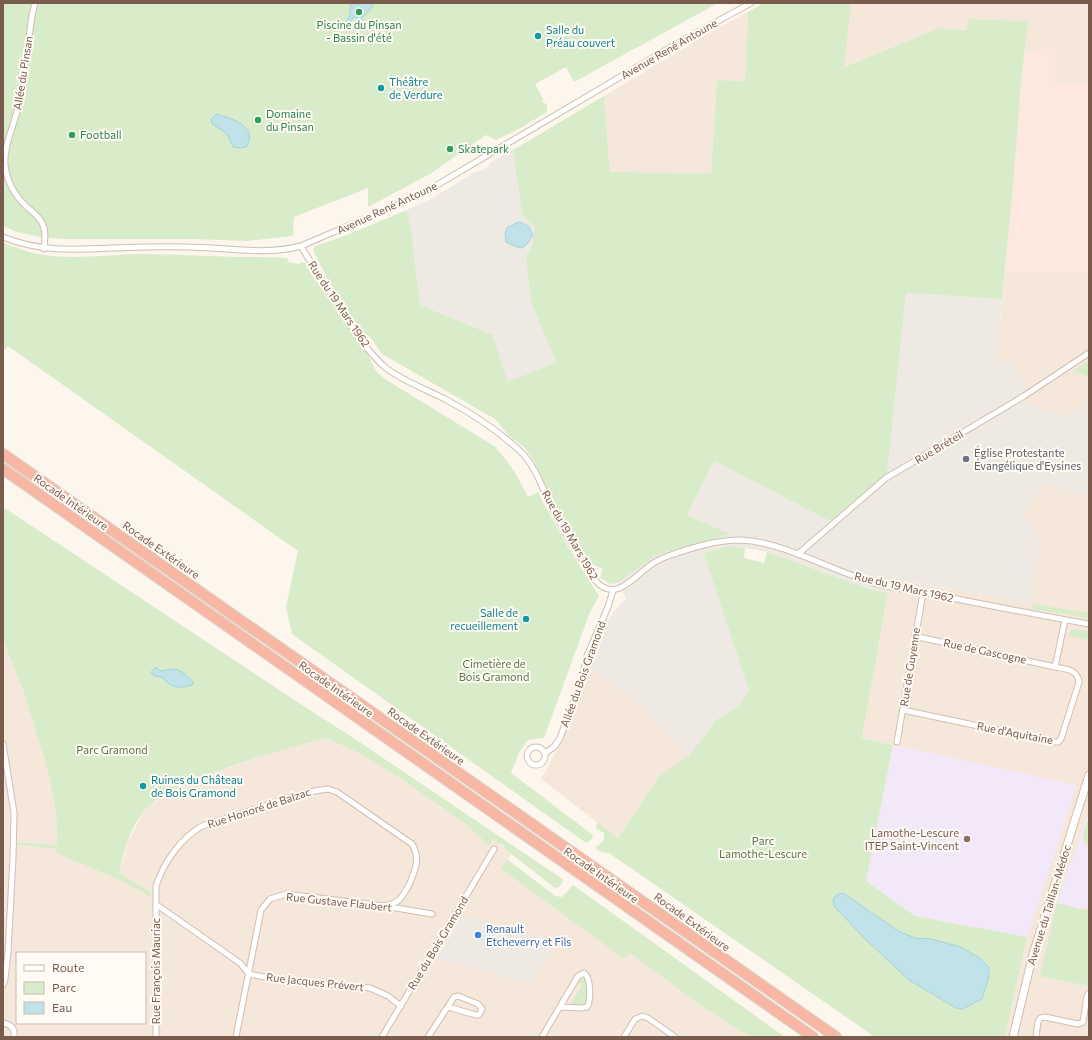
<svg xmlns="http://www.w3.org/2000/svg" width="1092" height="1040" font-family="Commissioner,sans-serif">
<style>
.residential{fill:#f5e8da;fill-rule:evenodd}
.commercial{fill:#fde8e0}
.industrial{fill:#efe9e4}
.education{fill:#f3e8fa}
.green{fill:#d8ecc9}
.water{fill:#bfe3e8;stroke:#a5d3da}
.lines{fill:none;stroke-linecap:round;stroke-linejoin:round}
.minor-casing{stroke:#d1beb0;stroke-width:7}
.tertiary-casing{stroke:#d1beb0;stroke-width:9}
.motorway-casing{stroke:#dad1cd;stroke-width:12}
.minor{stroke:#fff;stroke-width:5}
.tertiary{stroke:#fff;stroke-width:7}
.motorway{stroke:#f7b7a3;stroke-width:10}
.leisure-dot{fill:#2e9e5b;stroke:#fffaf3;stroke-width:1.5}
.culture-dot{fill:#0f9aa8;stroke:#fffaf3;stroke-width:1.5}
.worship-dot{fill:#6b7280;stroke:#fffaf3;stroke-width:1.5}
.education-dot{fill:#8d6e63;stroke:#fffaf3;stroke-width:1.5}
.shop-dot{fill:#3f7fe0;stroke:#fffaf3;stroke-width:1.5}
.labels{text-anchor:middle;stroke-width:4;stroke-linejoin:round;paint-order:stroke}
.leisure-label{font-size:11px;fill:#27864d;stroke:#fffaf3;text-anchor:start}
.culture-label{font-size:11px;fill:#0d838f;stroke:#fffaf3;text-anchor:start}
.street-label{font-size:11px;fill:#7a5c4d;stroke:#fffaf3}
.worship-label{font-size:11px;fill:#5b616d;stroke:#fffaf3;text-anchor:start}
.park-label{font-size:11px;fill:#537a41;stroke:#fffaf3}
.education-label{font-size:11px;fill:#785e54;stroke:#fffaf3;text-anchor:end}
.shop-label{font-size:11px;fill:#366cbe;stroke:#fffaf3;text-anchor:start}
</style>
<rect width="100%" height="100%" fill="#fdf6ec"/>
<g class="residential">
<polygon points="851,3 1089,3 1089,83 1055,85 1055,49 1025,51 1027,21 968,19 968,30 939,28 843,67"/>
<polygon points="748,12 745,81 717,80 711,173 610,172 604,96 716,29"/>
<polygon points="1005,272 1089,272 1089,403 1087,402 1064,417 1024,402 1026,387 1011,361 996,361"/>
<polygon points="1048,481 1061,488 1089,497 1089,1037 1005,1037 1027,937 1076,786 862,738 891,578 1032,604 1039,547 1039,535 1023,514"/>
<path d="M3,640l21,53 22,71 10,47 1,34 -39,-3 -1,3 39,4 62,30 33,18v-5l-32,-19 8,-29 16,-32 8,-7 21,-14 38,-17 58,-20 58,-16 35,16 37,23 68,47 23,22 4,-6 5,2 13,12 -10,15 122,88 7,-4 74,55 47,29h-748zM17,953h128v70h-128z"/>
<polygon points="588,668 647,708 644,711 690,756 659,776 618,838 541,779 562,741 576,706"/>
</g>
<polygon class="commercial" points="1055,49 1055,84 1089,83 1089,272 1005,272 1021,84 1025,51"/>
<g class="industrial">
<polygon points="513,150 522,215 535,226 532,245 526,259 531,302 556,362 508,382 493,335 420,305 411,229 407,210 431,199 477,171 481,171 488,167 490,163"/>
<polygon points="906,293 1002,299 996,361 1011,361 1026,387 1024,402 1064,417 1087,402 1089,403 1089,497 1061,488 1048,481 1023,514 1039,535 1039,547 1032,604 892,578 888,593 867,588 767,552 745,548 729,546 749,690 739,706 716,720 690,756 644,711 646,708 588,668 597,642 608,621 612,614 626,598 618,583 656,555 729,534 687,515 714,461 830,521 887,474"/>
<polygon points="462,915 556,941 530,984 437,958"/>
</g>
<g class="education">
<polygon points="893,745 1077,785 1027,937 915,916 866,881"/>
<polygon points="1089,809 1089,905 1077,909 1057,903 1072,857 1075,853"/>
</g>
<g class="green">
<polygon points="3,3 718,3 574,82 566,67 535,84 543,99 542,101 547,105 547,112 519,129 496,140 486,135 430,174 368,207 368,188 294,217 293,236 248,241 192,239 62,239 41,237 17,232 3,226"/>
<polygon points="764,3 851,3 844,67 939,28 967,30 968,19 1028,21 1021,84 1013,185 1002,299 906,293 887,474 830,521 714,461 687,515 730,534 656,555 618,583 610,584 600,578 603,569 589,563 556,507 533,459 524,447 510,437 495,419 382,354 370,337 364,335 327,278 313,250 315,246 347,235 407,210 411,229 420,305 493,335 508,382 556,362 531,302 526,258 532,245 535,227 522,215 513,150 604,96 610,172 711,173 717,80 745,81 748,12"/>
<path d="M3,242c47,23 89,13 138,12 32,0 63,2 95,3 17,0 34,0 51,1l2,4 9,2 6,-2 65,95 7,14 9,8 109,67c17,18 23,29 34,51l10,-5c18,36 39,70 61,104l-9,16 -46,126 -16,2 -9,13 -8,20 82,62 -2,5 -5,3 -294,-209 -6,-27 12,-56 -290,-205 -5,6z"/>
<polygon points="1089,360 1089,377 1073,371"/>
<path d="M3,507l302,200 47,30 212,143 -5,7 -4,1 -49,-38 -3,-5 -10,-5 -4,6 -23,-22 -68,-47 -37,-23 -35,-16c-47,13 -94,25 -138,46 -16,7 -32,14 -44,27 -14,17 -21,41 -25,62l32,19v5l-33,-18 -62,-26v-4l-39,-4 1,-3 39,3 -1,-34 -10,-47 -22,-71 -21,-53z"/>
<polygon points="729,546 745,548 744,558 764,563 767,552 867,588 888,593 862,738 893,745 866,881 915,916 1027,937 1005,1037 875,1037 609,853 601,852 595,848 604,840 604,833 596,829 597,822 618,838 659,776 690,755 716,720 739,706 749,690 704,553"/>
<polygon points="1032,604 1089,613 1089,618 1032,609"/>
<polygon points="1076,629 1089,631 1089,640 1068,636 1070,631"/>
<polygon points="1089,816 1089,843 1085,845 1083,834"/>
<polygon points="507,859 555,896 562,897 573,885 785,1037 758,1037 755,1035 754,1037 751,1037 704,1008 630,953 623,958 501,869"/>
<polygon points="1057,903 1083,910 1089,908 1089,986 1040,976"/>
<polygon points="582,978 587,979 587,1003 584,1005 571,1004 583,984 577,983"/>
</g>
<g class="water">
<polygon points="347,3 372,3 372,7 360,21 354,17 349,23 346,21 351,14 349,11 352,6"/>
<path d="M216,114c14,4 44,12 30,33l-7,1 -6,-1 -5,-11 -5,-5 -11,-7 -1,-5z"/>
<polygon points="521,222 529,227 533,235 527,244 522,248 514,246 506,242 505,233 507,228 516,223"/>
<path d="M156,667c5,7 8,3 15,2 10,0 17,7 22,13l-1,3c-13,4 -21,3 -30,-8l-8,-1 -3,-4z"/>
<polygon points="843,893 900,932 915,938 931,939 961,947 981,959 989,967 989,976 982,999 962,1009 956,1008 909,980 864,938 834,906 833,900 836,895"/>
</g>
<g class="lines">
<defs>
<g id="minor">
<path d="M35,3l-3,12c-4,28 -6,56 -12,84 -3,19 -17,47 -15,66 2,17 9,30 22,42 6,5 13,10 16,18 3,7 2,16 1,24"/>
<path d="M3,237c37,15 71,13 111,11 24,-1 48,-2 73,-1 37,0 77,9 114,-1l119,-51 256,-151 75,-41"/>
<path d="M301,246c9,16 20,31 29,46 16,25 33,57 56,76 17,13 39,21 59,31 26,14 54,32 76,53 15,14 23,41 32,58 12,25 27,47 42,70 19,23 37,-1 53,-13 6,-5 12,-8 20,-11 23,-8 48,-16 73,-16 43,2 91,31 133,43 25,6 52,10 78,15 45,9 91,18 137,26"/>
<polyline points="798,554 886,478 1024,396 1089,353"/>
<polyline points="914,636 1055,667"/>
<path d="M903,710l151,32h4l3,-3 18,-57c-2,-13 -13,-13 -24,-15l10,-47"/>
<polyline points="897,742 923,593"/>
<polyline points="3,744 14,813 13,858 8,952 5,979 3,985"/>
<circle cx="536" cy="756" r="9"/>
<polyline points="545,753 554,747 560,738 582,678 587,656 608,607 613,590"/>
<polyline points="157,905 240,963 249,974 270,978 370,988 388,996 401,1006"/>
<path d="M3,1023c9,2 12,5 11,14"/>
<path d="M156,1037v-151c8,-24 24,-47 46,-60l106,-34 20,-3 9,3 75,52c9,14 3,27 -3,41 -3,5 -6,11 -10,15 -5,4 -9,5 -15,6"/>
<polyline points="236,1037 261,910 270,899 286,894 384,906 432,914"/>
<polyline points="382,1037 494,849"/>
<polyline points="428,1037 454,997 458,996 478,1004 482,1009 479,1015 476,1015 448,1007"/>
<path d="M542,1037l36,-61 6,-3c7,4 7,28 3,34l-6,1 -21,-1"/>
<polyline points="624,1037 635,1019 643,1016 648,1018 675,1037"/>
<polyline points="1036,1037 1038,1022 1040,1018 1045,1017 1078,1024 1083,1022 1087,996 1089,993"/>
</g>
<polyline id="tertiary" points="1013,1037 1033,954 1089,775"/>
<g id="motorway">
<polyline points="3,454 836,1037"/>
<polyline points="3,469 813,1037"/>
</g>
</defs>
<use href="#minor" class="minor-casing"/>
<use href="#tertiary" class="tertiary-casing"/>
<use href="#motorway" class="motorway-casing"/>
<use href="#minor" class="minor"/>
<use href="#tertiary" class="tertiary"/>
<use href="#motorway" class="motorway"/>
</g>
<g class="leisure-dot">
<circle cx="359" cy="12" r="4"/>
<circle cx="258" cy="120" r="4"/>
<circle cx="72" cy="135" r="4"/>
<circle cx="450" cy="149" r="4"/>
</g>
<g class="culture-dot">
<circle cx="538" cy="36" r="4"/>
<circle cx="381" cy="88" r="4"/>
<circle cx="526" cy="619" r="4"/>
<circle cx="143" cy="786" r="4"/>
</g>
<circle class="worship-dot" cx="966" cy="459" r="4"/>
<circle class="education-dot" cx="967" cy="839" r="4"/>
<circle class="shop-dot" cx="478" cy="935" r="4"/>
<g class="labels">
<g class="leisure-label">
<text x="359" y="29" text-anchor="middle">Piscine du Pinsan<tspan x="359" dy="13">- Bassin d'été</tspan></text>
<text x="266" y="118">Domaine<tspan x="266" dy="13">du Pinsan</tspan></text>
<text x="80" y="139">Football</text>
<text x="458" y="153">Skatepark</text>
</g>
<g class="culture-label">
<text x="546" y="34">Salle du<tspan x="546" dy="13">Préau couvert</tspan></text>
<text x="389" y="86">Théâtre<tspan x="389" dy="13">de Verdure</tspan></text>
<text x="518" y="617" text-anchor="end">Salle de<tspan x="518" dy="13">recueillement</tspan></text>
<text x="151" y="784">Ruines du Château<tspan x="151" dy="13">de Bois Gramond</tspan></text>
</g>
<g class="street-label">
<text transform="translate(669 49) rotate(-30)" y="4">Avenue René Antoune</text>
<text transform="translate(23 73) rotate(-81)" y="4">Allée du Pinsan</text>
<text transform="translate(387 208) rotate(-25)" y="4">Avenue René Antoune</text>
<text transform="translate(339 304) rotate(56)" y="4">Rue du 19 Mars 1962</text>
<text transform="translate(939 447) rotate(-31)" y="4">Rue Bréteil</text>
<text transform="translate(71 502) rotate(35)" y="4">Rocade Intérieure</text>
<text transform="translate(570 535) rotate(60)" y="4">Rue du 19 Mars 1962</text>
<text transform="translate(161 550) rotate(35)" y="4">Rocade Extérieure</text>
<text transform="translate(904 587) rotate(13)" y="4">Rue du 19 Mars 1962</text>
<text transform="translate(985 651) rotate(12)" y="4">Rue de Gascogne</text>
<text transform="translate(910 667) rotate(-81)" y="4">Rue de Guyenne</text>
<text transform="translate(583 674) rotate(-70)" y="4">Allée du Bois Gramond</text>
<text transform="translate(336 689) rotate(35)" y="4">Rocade Intérieure</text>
<text transform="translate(1015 733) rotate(11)" y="4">Rue d'Aquitaine</text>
<text transform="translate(426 736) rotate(35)" y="4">Rocade Extérieure</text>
<text transform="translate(259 808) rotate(-18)" y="4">Rue Honoré de Balzac</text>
<text transform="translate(601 875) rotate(35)" y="4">Rocade Intérieure</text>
<text transform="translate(339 902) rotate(6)" y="4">Rue Gustave Flaubert</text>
<text transform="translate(1049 905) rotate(-73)" y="4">Avenue du Taillan-Médoc</text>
<text transform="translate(692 922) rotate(36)" y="4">Rocade Extérieure</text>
<text transform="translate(438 943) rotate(-59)" y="4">Rue du Bois Gramond</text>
<text transform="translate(156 971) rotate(-90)" y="4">Rue François Mauriac</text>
<text transform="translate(315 982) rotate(6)" y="4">Rue Jacques Prévert</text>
</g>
<g class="worship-label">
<text x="974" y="457">Église Protestante<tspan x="974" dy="13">Évangélique d'Eysines</tspan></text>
</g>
<g class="park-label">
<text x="494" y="668">Cimetière de<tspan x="494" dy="13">Bois Gramond</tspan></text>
<text x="112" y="754">Parc Gramond</text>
<text x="763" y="845">Parc<tspan x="763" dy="13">Lamothe-Lescure</tspan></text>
</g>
<g class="education-label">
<text x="959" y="837">Lamothe-Lescure<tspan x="959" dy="13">ITEP Saint-Vincent</tspan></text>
</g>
<g class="shop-label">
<text x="486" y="933">Renault<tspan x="486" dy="13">Etcheverry et Fils</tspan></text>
</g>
</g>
<rect width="1092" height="1040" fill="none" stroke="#7a5c4d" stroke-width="8"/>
<rect x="16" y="952" width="130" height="72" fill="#fffaf3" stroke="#cabbb1"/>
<rect x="24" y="965" width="20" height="6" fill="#ffffff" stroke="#cabbb1"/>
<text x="52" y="972" font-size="12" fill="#7a5c4d">Route</text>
<rect x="24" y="982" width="20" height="12" fill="#d8ecc9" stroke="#cabbb1"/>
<text x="52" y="992" font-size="12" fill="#7a5c4d">Parc</text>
<rect x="24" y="1002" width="20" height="12" fill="#bfe3e8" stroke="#cabbb1"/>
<text x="52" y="1012" font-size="12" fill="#7a5c4d">Eau</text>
</svg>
